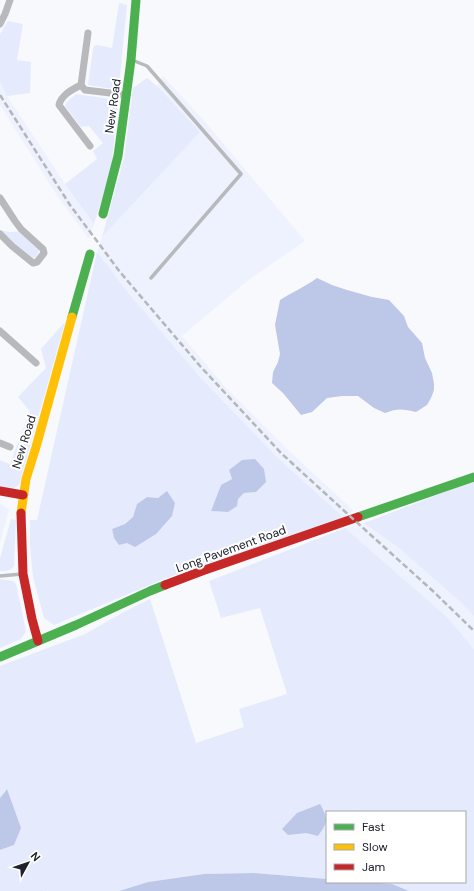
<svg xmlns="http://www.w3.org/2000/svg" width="474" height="891" font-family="'DM Sans',sans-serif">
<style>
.built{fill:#eef2fe}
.green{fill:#e5ebfd;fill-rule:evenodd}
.water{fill:#bdc7e8}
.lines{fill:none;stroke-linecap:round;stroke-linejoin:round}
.lane{stroke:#b8b9bc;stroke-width:3.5}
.street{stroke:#b8b9bc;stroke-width:7}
.fast{stroke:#4caf50;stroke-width:9}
.slow{stroke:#ffc107;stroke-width:9}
.jam{stroke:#c62828;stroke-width:9}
.rail{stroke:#b4b6b8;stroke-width:2.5;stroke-dasharray:6 3;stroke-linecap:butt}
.labels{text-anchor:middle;stroke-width:4;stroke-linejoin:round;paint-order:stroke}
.street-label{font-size:12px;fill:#20222b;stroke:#fff}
</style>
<rect width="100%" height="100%" fill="#f7f9fc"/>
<g class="built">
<polygon points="163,76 207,124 305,241 247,281 182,336 226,388 288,450 354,511 343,517 279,459 200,377 130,295 97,252 102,237 200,132 157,86"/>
<polygon points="0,82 7,96 65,184 94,224 89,239 58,197 0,105"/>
<polygon points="0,503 9,510 0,542"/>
<polygon points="364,523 399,548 464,605 474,616 474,649 448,618 345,528"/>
</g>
<g class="green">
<polygon points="119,3 127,5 119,85 117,88 113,89 88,85 93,49 94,46 97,45 112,48"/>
<polygon points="8,21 23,24 17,60 31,62 30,93 7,96 0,82 0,34"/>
<polygon points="147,78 157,86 200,132 102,237 124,158 133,88"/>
<polygon points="76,94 110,99 116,102 118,107 111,170 94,224 65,184 97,159 93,151 103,143 89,126 81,127 65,106 67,102"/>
<path d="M0,230c7,2 12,3 19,1l20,18v2l-3,6 -4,2z"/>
<path d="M97,252l33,43 70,82 79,82 64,58 -179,62 -110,46 -10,-7 -11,-41 -3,-31v-26h7zM242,460l14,32 -12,1 -6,6 -10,13 -17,-1 10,-26 11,-6 -3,-9zM147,497l11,1 -44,40 -2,-9 13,-5 8,-7 4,-13z"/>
<polygon points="65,322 19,485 11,490 0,487 0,460 10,464 30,411 18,397 46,368 41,349"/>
<polygon points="474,481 474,616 464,605 399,548 364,523"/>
<path d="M11,519l5,1 -2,46c-4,5 -8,5 -14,5v-13z"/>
<polygon points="345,528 448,618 474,649 474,891 409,891 392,884 368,882 465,882 465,812 327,812 327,879 253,873 204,874 148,882 119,891 48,891 47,890 47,891 0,891 0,850 14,845 6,789 0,798 0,666 85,634 122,613 150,599 196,743 244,727 239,709 287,694 260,608 221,618 209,581"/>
<polygon points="0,579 13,581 16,584 26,631 21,639 0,648"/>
</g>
<g class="water">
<path d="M317,278l15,7 15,5 25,7 17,3 15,16 4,11 14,16 3,15 7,15 2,11v6l-3,8 -4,7 -11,7c-13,-3 -18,-4 -31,1l-11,-5 -16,-12h-16l-15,2 -15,14 -11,3 -18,-22 -11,-10 1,-11 5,-10 2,-8 -5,-29 5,-25c12,-8 25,-13 37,-22z"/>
<polygon points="255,459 264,469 266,482 256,492 244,493 238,499 237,506 228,512 211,511 221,485 232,479 229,470 242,460"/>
<polygon points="167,491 175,503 172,516 156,534 135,547 127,543 119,545 114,538 112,529 125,524 133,517 137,504 147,497 158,498"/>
<polygon points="7,789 21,828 14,845 0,850 0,798"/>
<path d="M320,804c9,16 8,18 -2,32l-12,-3 -18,2 -6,-6 15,-16z"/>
<polygon points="253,873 327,879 327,882 368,882 392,884 409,891 119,891 148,882 204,874"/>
</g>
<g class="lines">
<g class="lane">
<polyline points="132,60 147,66 241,174 151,278"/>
<polyline points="0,576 22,574"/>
</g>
<g class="street">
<polyline points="0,24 5,14 10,0"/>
<polyline points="88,33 81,85 85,90 127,95"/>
<path d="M81,85c-8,4 -20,10 -22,20l31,41"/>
<polyline points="0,198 15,221 21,229 43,249 44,253 37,262 33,263 12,246 0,234"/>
<polyline points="0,331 36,363"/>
<polyline points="0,443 10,447"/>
</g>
<g class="fast">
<polyline points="103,214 118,156 131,60 136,0"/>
<polyline points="72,317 90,254"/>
<polyline points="358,517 474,477"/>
<polyline points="0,657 76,625 150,591 165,585"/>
</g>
<polyline class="slow" points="21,513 26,479 36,447 72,317"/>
<g class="jam">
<polyline points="0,491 23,495"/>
<polyline points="21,513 23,574 32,619 38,641"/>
<polyline points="165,585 202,571 358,517"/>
</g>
<polyline class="rail" points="0,95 70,205 120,272 200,366 281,453 352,518 434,592 474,631"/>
</g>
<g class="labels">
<g class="street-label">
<text transform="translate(113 106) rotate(-82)" y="4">New Road</text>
<text transform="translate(24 442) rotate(-73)" y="4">New Road</text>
<text transform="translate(231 549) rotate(-20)" y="4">Long Pavement Road</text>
</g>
</g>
<rect x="326" y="811" width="140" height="72" fill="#ffffff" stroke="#a6a7aa"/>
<rect x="334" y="824" width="20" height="6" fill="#4caf50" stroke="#a6a7aa"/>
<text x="362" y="831" font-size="12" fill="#20222b">Fast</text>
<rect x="334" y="844" width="20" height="6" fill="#ffc107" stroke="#a6a7aa"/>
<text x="362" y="851" font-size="12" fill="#20222b">Slow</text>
<rect x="334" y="864" width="20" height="6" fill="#c62828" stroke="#a6a7aa"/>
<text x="362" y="871" font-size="12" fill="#20222b">Jam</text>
<g transform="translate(28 863) rotate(50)" stroke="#ffffff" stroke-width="3" paint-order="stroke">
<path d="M0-3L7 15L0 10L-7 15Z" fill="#20222b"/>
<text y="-6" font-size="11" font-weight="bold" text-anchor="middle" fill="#20222b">N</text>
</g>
</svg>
